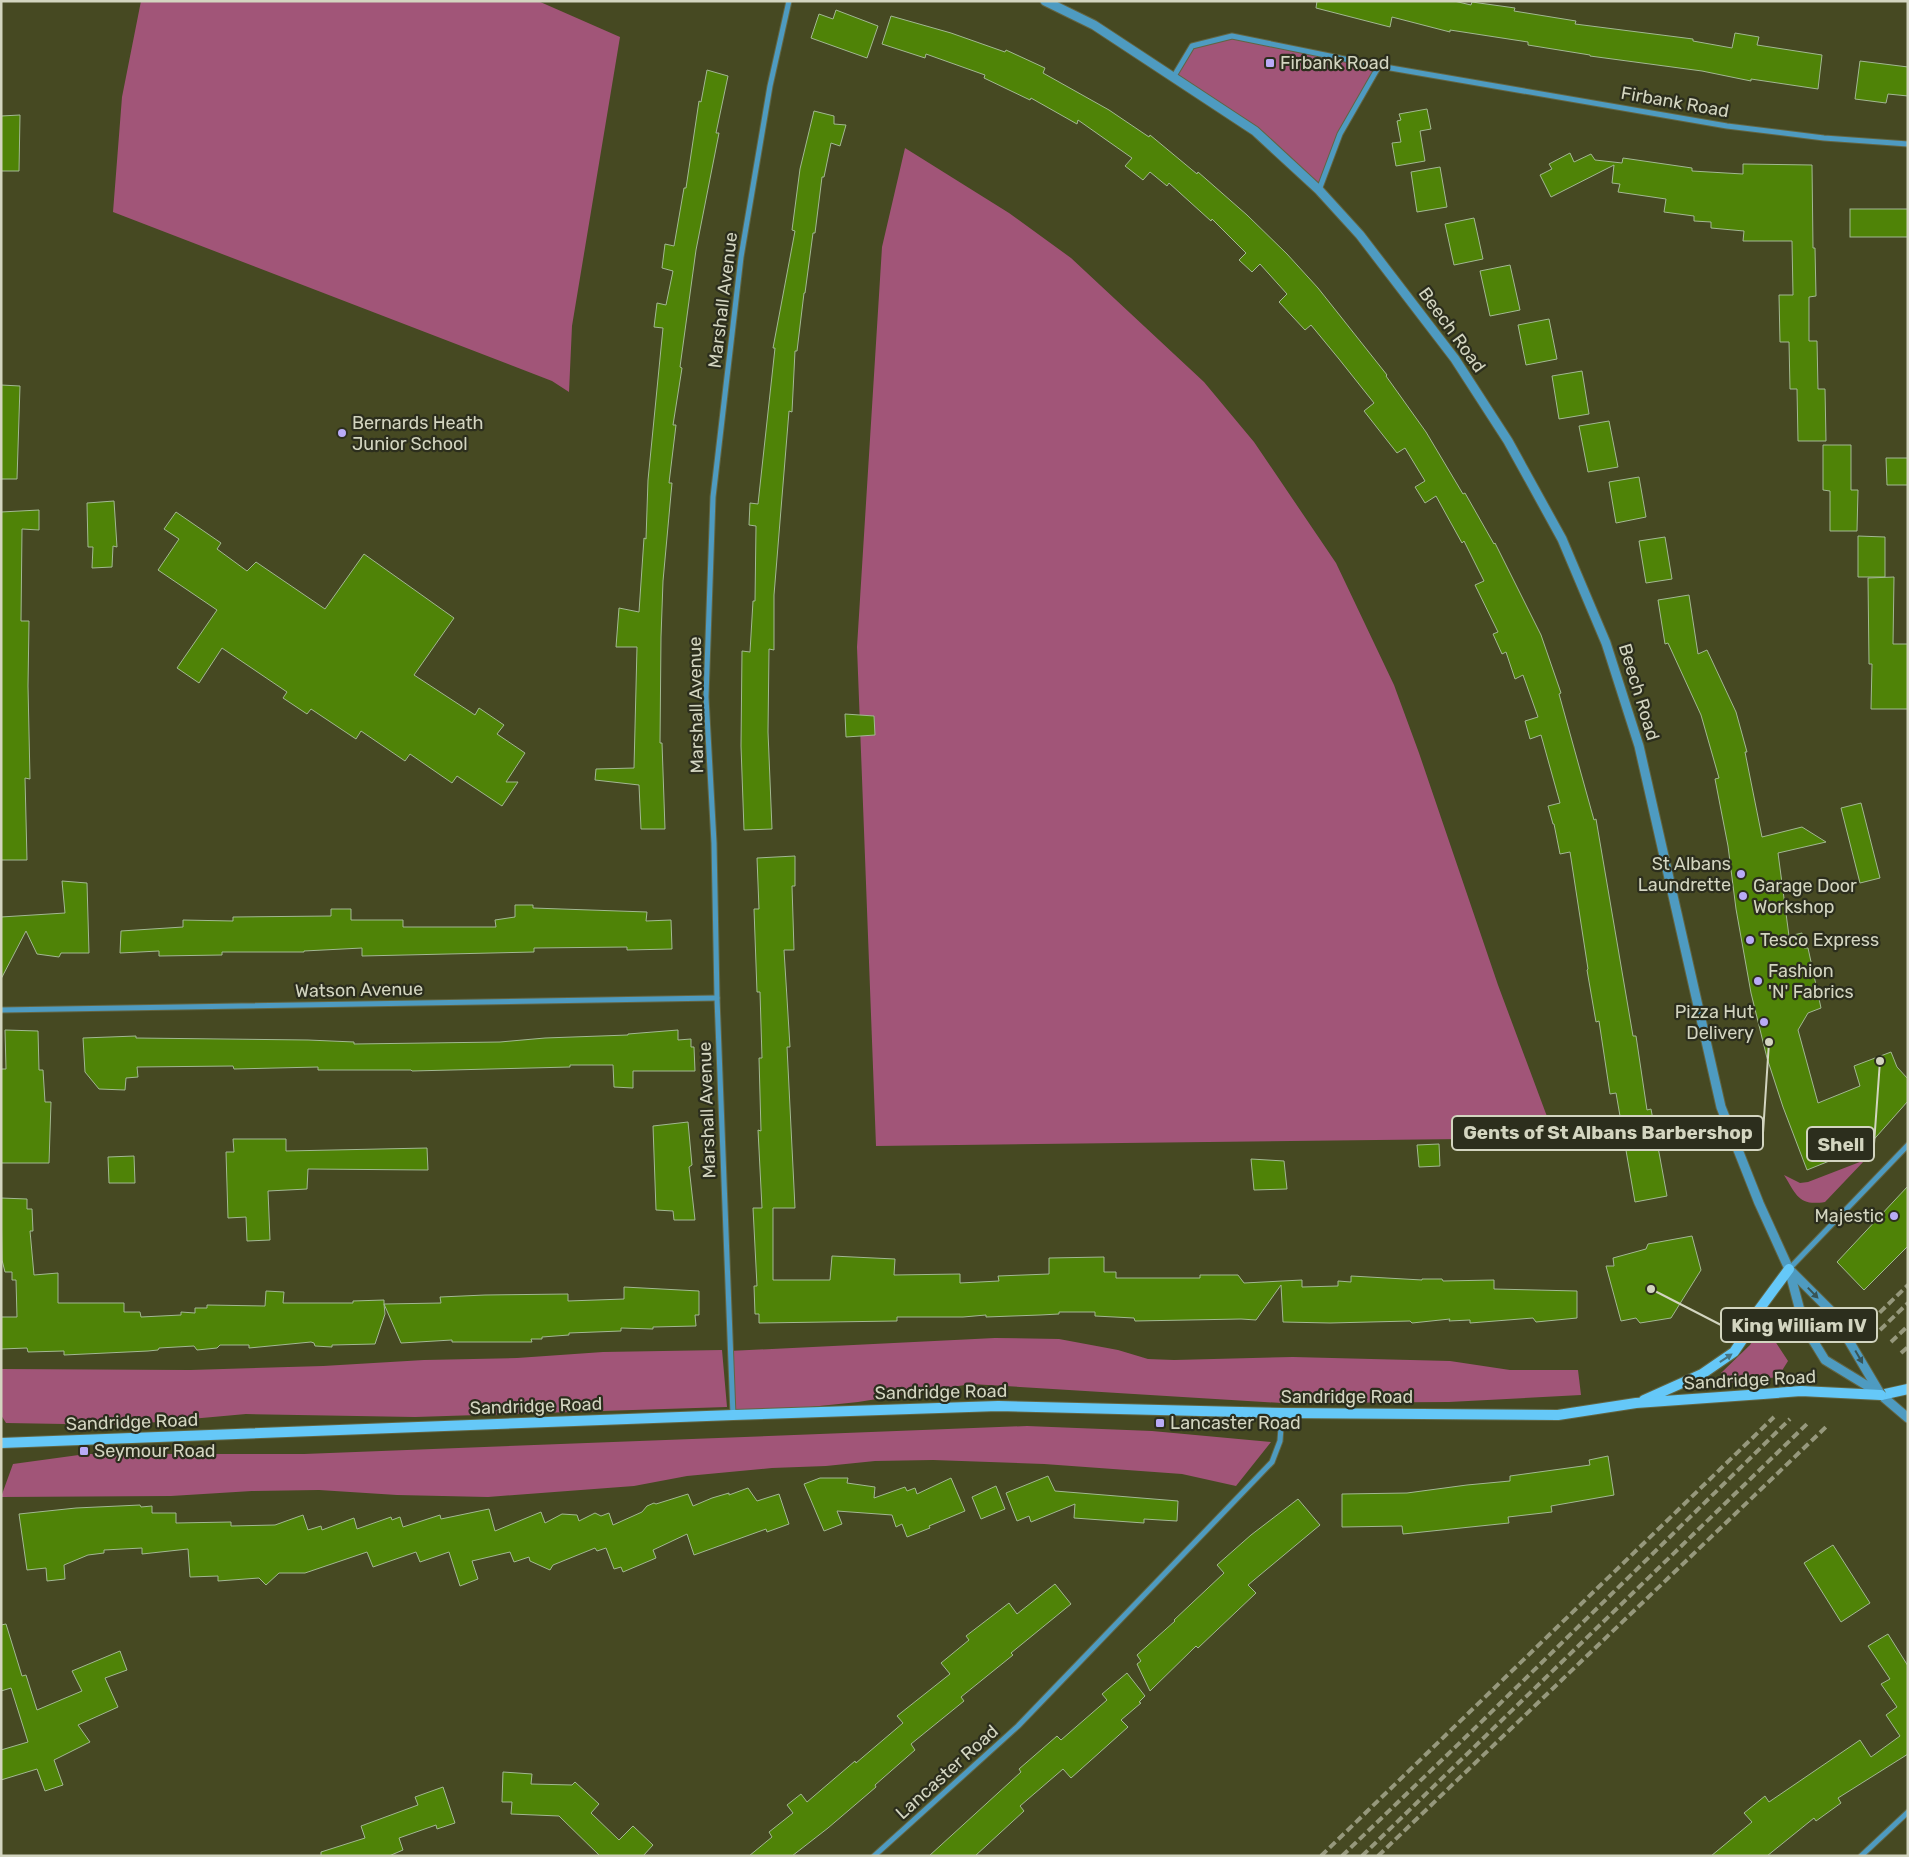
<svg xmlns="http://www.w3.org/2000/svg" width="1909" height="1857" font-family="Rubik,sans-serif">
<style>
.green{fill:#a15578}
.building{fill:#4f8307;stroke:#a2b892}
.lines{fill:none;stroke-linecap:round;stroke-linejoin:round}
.minor-casing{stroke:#626542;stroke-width:7}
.tertiary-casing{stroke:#626542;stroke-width:11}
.secondary-casing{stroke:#626542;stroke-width:12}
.minor{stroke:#4e9bc1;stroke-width:5}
.tertiary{stroke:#4e9bc1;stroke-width:9}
.secondary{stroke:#65c8f8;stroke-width:10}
.rail{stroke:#96987c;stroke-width:4;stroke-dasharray:8 4;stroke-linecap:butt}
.tertiary-bridge-casing{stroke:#626542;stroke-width:11;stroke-linecap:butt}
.secondary-bridge-casing{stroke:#626542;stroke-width:12;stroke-linecap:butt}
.tertiary-bridge{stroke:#4e9bc1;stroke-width:9}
.secondary-bridge{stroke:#65c8f8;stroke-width:10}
.oneway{fill:#385456}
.oneway2{fill:#467380}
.poi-dot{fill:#b9abf7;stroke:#2c2e1d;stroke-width:2}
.labels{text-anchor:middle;stroke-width:4.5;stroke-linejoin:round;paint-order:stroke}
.poi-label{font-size:18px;fill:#d3d5c0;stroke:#2c2e1d;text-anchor:start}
.street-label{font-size:18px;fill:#d3d5c0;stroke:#2c2e1d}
.leader{fill:none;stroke:#d3d5c0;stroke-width:2}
.callout-dot{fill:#d3d5c0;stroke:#2c2e1d;stroke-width:2}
.callout{fill:#2c2e1d;stroke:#d3d5c0;stroke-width:2}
.callout-label{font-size:19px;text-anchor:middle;font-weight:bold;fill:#d3d5c0}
</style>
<rect width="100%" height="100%" fill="#464922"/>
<g class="green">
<polygon points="141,1 538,1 620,37 572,326 569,392 552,381 113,212 122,97"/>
<polygon points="1232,36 1379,66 1340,134 1319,190 1255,131 1174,76 1192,46"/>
<polygon points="905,148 1009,213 1071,258 1204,382 1254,442 1336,563 1394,685 1419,753 1498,985 1555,1138 876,1146 857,647 882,247"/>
<path d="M1865,1160l-40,42c-26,4 -28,-6 -41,-27l16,8 8,-1z"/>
<polygon points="1763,1323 1788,1361 1778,1377 1727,1383 1721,1373 1750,1345"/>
<polygon points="995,1338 1059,1339 1118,1350 1148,1359 1174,1360 1293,1357 1450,1361 1510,1370 1578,1370 1581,1395 1449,1402 1282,1403 971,1384 858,1402 733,1415 729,1351"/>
<polygon points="722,1350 727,1407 415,1417 246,1414 124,1425 6,1423 1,1415 1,1369 190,1370 323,1366 424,1360 517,1358 603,1352"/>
<polygon points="1027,1426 1152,1431 1271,1442 1236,1486 1182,1474 1044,1464 933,1460 875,1461 826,1466 772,1468 687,1476 634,1486 488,1497 397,1495 319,1490 252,1491 171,1496 1,1497 13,1464 86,1454 304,1454"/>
</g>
<g class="building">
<polygon points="1317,1 1454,1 1471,5 1472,2 1515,8 1514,11 1576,21 1575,24 1693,39 1693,41 1732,48 1735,33 1759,37 1757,45 1822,55 1818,89 1751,79 1751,81 1702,71 1590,56 1590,55 1528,45 1528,42 1450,30 1450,32 1392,17 1390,27 1316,8"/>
<polygon points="836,10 878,26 867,58 811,38 819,14 833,19"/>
<polygon points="891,16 951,33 1005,52 1006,50 1045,68 1043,73 1109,110 1149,137 1150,135 1197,174 1198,172 1247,215 1287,254 1318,288 1387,375 1386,376 1426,432 1463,494 1465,493 1494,544 1495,543 1541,635 1561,693 1559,694 1594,820 1596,819 1633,1036 1636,1036 1647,1110 1651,1109 1667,1196 1635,1202 1616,1093 1610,1094 1599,1021 1596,1022 1587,970 1588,969 1570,852 1560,854 1554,824 1553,824 1548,806 1560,803 1541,735 1530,739 1525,721 1538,717 1523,675 1515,679 1506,652 1502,654 1493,634 1498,632 1475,585 1484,581 1464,541 1462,543 1436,496 1425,503 1415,487 1425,481 1405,448 1397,453 1364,411 1374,403 1339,359 1311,325 1305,330 1279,302 1287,294 1260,264 1252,272 1239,260 1246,253 1212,219 1211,221 1169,183 1167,186 1150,172 1143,180 1125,166 1132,158 1078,120 1077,124 1031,98 1030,100 984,78 985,75 926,54 925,58 882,44"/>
<polygon points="1860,61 1908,67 1908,96 1888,94 1886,103 1855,99"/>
<polygon points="707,70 728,76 716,133 719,133 696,250 680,367 682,368 673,425 676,425 669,483 672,483 663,581 661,637 660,743 662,743 665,829 641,829 639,785 595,780 596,769 634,768 637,647 616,647 619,608 639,612 644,538 646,539 648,480 663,328 654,327 657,303 666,305 673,271 662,268 665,244 674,246 684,188 686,188 699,101 701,102"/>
<polygon points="1427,109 1431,129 1420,131 1425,161 1396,166 1392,143 1401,142 1397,121 1401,120 1399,114"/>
<polygon points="814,111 834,116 834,124 846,125 840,146 831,143 824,177 822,177 815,233 813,233 805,293 804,293 797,351 795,351 792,412 789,411 774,595 774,650 769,649 768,732 772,829 744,830 741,746 742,651 750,652 753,601 755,601 756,526 749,525 750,503 758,504 775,348 773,348 795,231 792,230 800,169"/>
<polygon points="20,115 19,171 1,171 1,116"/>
<polygon points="1570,153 1574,162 1591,154 1595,160 1622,163 1623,158 1692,168 1692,171 1743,174 1743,164 1812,165 1813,248 1815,248 1816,296 1809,297 1809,341 1817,341 1818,389 1825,389 1826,441 1798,441 1797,389 1790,389 1789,342 1780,342 1779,295 1793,295 1792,241 1743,241 1744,231 1711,228 1711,222 1694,221 1694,216 1664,212 1666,199 1618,192 1620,184 1612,183 1614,165 1551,197 1540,175 1552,169 1549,164"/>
<polygon points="1440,167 1447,207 1417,212 1411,172"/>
<rect x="1850" y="209" width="58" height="28"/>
<polygon points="1474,218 1483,259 1454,265 1445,224"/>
<polygon points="1510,265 1520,310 1490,316 1480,271"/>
<polygon points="1549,319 1557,359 1526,365 1518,325"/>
<polygon points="1582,371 1589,414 1559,419 1552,376"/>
<polygon points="1,385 20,386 17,479 1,479"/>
<polygon points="1609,421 1618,467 1588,472 1579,426"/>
<polygon points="1823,445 1851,445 1851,490 1858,490 1857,531 1830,531 1830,491 1823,490"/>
<polygon points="1886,458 1908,458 1908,485 1887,485"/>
<polygon points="1639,477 1646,517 1616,523 1609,482"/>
<polygon points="114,501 117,547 113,546 112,567 92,568 93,547 88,547 87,503"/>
<polygon points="39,510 39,530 22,529 21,621 29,621 28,686 30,779 25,778 27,860 1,860 1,512"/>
<polygon points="176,512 221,543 217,549 247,571 256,562 325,609 364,554 454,618 414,675 475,715 479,708 504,725 497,734 525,753 506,782 518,782 502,806 457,776 452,783 410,754 405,761 361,731 356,739 311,709 307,714 283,698 287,692 222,648 199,683 177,668 217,610 158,570 179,539 164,529"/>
<polygon points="1858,536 1885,537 1885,577 1858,577"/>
<polygon points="1665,537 1672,579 1646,583 1639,541"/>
<polygon points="1894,577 1893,644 1908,644 1908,709 1871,709 1872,664 1869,664 1868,578"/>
<polygon points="1689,595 1698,654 1707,650 1736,712 1747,752 1745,752 1762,837 1802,827 1826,842 1778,853 1789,936 1802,933 1804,948 1808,948 1821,1008 1808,1013 1798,1030 1818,1103 1860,1086 1854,1066 1891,1052 1897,1067 1908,1079 1908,1101 1869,1145 1807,1170 1783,1107 1767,1058 1751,993 1736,909 1728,846 1715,779 1719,778 1701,715 1668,643 1665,644 1658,600"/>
<polygon points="845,714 874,716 875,735 846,737"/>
<polygon points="1861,803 1880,878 1860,883 1841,808"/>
<polygon points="795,856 795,886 792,886 794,950 784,950 790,1047 787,1047 795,1208 773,1208 773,1280 830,1280 832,1256 895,1259 894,1275 960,1274 960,1283 999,1281 998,1276 1049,1274 1049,1258 1104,1257 1104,1272 1116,1272 1116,1278 1200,1278 1200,1275 1238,1275 1244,1283 1302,1280 1302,1287 1338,1286 1338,1281 1351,1282 1351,1276 1422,1280 1422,1279 1442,1279 1443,1281 1494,1280 1494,1289 1577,1291 1577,1318 1536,1322 1533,1318 1470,1323 1470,1320 1449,1321 1450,1319 1412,1323 1410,1321 1330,1323 1283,1322 1281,1285 1256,1320 1241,1319 1135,1321 1134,1318 1095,1316 1095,1312 1059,1312 1059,1314 1040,1315 986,1317 986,1315 963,1317 897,1317 897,1321 759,1323 759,1314 755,1314 754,1286 757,1286 753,1208 762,1208 758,1130 761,1131 759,1058 762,1058 760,992 757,992 754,909 759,909 757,858"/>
<polygon points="62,881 87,883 89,953 61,953 59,957 37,954 26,931 1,979 1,917 65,913"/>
<polygon points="515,905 533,905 533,908 647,912 646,921 671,920 672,949 627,950 627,947 534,948 534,952 362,956 362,948 304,951 304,952 222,952 222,955 159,956 159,951 120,953 121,931 183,927 183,920 233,921 233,917 331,916 331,909 351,909 351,920 403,920 403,927 496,927 495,920 515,917"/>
<polygon points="5,1030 38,1031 39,1070 43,1070 45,1102 51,1102 49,1163 1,1163 1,1069 6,1069"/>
<polygon points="678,1030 678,1040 691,1039 691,1047 694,1047 695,1071 633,1071 633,1088 614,1087 613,1065 570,1065 570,1067 412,1071 411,1070 318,1070 318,1067 234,1069 233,1066 137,1067 138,1077 126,1078 125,1090 99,1089 85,1072 83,1038 136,1036 136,1038 308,1040 354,1042 354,1044 500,1042 545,1038 628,1035 628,1034"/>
<polygon points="688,1122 692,1165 689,1167 695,1220 674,1220 673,1211 656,1210 653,1126"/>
<polygon points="233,1139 286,1139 286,1151 427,1148 428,1170 308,1169 307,1189 268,1191 270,1240 247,1241 246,1217 228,1218 226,1152 234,1152"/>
<polygon points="1439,1144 1440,1166 1419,1167 1417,1145"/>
<polygon points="134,1156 135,1183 109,1183 108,1157"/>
<polygon points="1251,1159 1284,1161 1287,1189 1254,1190"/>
<polygon points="1908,1186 1908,1246 1864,1290 1837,1262"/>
<polygon points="1,1198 27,1199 27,1209 32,1209 33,1231 30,1231 34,1275 58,1273 58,1303 124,1303 124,1312 140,1312 141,1317 181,1315 181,1312 195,1313 195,1308 207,1308 207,1305 265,1306 266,1291 284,1292 283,1303 353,1303 353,1301 384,1300 384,1304 441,1303 440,1297 485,1295 568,1294 568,1301 624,1299 624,1287 699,1291 699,1315 695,1315 696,1326 653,1327 653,1329 621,1328 621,1331 569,1333 569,1335 542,1337 542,1339 531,1339 532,1342 452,1342 452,1340 401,1343 384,1304 385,1314 375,1344 332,1345 332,1347 315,1346 314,1343 311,1342 249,1348 249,1345 220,1345 217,1348 197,1350 194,1346 159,1348 158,1350 148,1351 64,1355 64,1351 28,1352 27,1348 1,1349 1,1317 17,1317 16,1280 12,1280 12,1272 5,1272 2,1260"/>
<polygon points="1692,1236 1701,1270 1671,1318 1640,1323 1636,1318 1621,1321 1606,1266 1614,1266 1613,1258 1646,1249 1648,1244"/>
<polygon points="1608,1456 1614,1495 1551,1506 1552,1512 1508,1517 1509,1523 1403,1534 1402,1526 1342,1527 1342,1494 1407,1493 1467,1485 1510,1481 1510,1476 1590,1465 1589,1460"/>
<polygon points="1048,1476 1055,1491 1178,1501 1177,1521 1144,1519 1144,1523 1074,1518 1075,1504 1031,1522 1029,1516 1017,1521 1006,1493"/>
<polygon points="820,1478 848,1478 847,1483 875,1487 874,1498 905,1487 907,1491 915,1488 917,1494 951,1478 965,1511 929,1526 930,1528 907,1537 902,1524 896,1527 892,1515 837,1511 842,1524 824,1531 804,1484"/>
<polygon points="996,1486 1005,1509 981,1519 972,1497"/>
<polygon points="748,1488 757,1501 779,1494 789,1524 767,1532 766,1529 694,1555 687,1534 653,1550 656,1558 623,1572 621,1567 614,1569 606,1548 597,1551 595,1548 553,1565 550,1570 530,1561 529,1557 514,1562 510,1552 472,1561 478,1579 460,1586 449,1552 420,1562 416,1552 373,1567 367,1552 305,1573 279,1573 266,1585 259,1578 218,1581 218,1576 190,1577 188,1549 142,1554 142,1548 104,1550 104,1553 88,1555 64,1565 65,1579 47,1581 46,1568 27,1570 19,1514 76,1508 140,1505 141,1507 152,1506 152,1513 176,1513 176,1523 231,1522 231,1526 275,1525 303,1515 308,1530 321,1526 322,1530 354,1518 357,1529 391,1517 392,1520 400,1517 403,1527 440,1515 441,1519 489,1509 495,1531 541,1512 545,1523 562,1514 577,1515 579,1521 595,1513 601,1516 609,1513 613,1525 642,1512 647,1506 654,1503 656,1504 688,1494 693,1506 712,1498 729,1493 729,1495"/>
<polygon points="1298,1499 1320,1525 1248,1585 1256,1593 1198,1648 1196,1646 1150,1691 1137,1664 1141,1661 1137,1655 1175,1621 1174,1620 1224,1573 1217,1565 1251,1535"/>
<polygon points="1833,1545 1870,1603 1841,1622 1804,1563"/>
<polygon points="1055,1584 1071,1604 1011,1653 1013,1655 961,1697 964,1701 911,1744 915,1750 875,1785 876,1787 828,1828 792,1856 749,1856 772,1837 769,1832 793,1813 787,1805 801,1794 807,1802 855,1761 856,1763 903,1723 897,1716 950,1674 941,1663 969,1640 966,1636 1009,1603 1017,1614"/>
<polygon points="6,1624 22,1676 26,1675 37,1710 82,1691 72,1671 120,1651 127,1670 105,1678 118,1707 78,1725 90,1742 54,1760 63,1785 45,1791 37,1769 1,1780 1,1750 28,1742 11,1688 1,1691 1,1625"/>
<polygon points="1888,1634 1908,1666 1908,1754 1838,1798 1841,1803 1816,1821 1814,1818 1767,1856 1711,1856 1752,1822 1744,1813 1765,1796 1769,1802 1860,1740 1871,1757 1900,1736 1886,1715 1897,1707 1881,1684 1890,1679 1868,1646"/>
<polygon points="1127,1673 1145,1696 1139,1702 1141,1703 1121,1720 1128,1727 1071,1778 1063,1769 1020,1806 1024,1811 975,1856 929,1856 1021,1772 1019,1769 1057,1736 1061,1740 1107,1700 1102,1694"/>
<polygon points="503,1772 532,1774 531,1784 572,1785 575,1782 599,1804 591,1813 619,1840 633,1826 653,1845 643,1856 600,1856 559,1816 511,1814 512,1802 502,1802"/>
<polygon points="443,1787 455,1823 437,1829 436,1825 399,1838 403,1850 389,1856 321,1856 321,1852 365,1838 361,1826 418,1805 415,1797"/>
</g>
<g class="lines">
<defs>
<g id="minor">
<polyline points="1174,76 1192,46 1232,36 1379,66 1727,126 1824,138 1908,144"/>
<polyline points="1319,190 1340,134 1379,66"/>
<polyline points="1,1010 717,998"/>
<polyline points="1789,1269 1908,1145"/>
<polyline points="733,1415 717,998 714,843 706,697 713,497 741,257 770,86 789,1"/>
<polyline points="874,1856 1018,1726 1272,1462 1280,1441 1282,1413"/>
<polyline points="1861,1856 1908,1812"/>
</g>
<g id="tertiary">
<polyline points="1045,1 1094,25 1255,131 1319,190 1360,235 1455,359 1508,441 1562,539 1606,643 1639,746 1721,1107 1759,1203 1789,1269 1803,1322 1814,1342"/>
<polyline points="1789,1269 1831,1311 1836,1319"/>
<polyline points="1881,1395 1908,1418"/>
</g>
<g id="secondary">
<polyline points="1881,1395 1908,1389"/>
<polyline points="1644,1400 1702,1374 1734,1352 1751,1327 1758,1311 1789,1269"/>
<polyline points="1,1443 733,1415 998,1406 1282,1413 1558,1415 1636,1403 1763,1394"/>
</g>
</defs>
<use href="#minor" class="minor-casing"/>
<use href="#tertiary" class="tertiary-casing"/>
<use href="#secondary" class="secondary-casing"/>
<use href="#minor" class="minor"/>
<use href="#tertiary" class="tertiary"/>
<use href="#secondary" class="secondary"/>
<g class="rail">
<polyline points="1871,1321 1908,1285"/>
<polyline points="1880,1330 1908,1303"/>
<polyline points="1891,1342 1908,1326"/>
<polyline points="1901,1353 1908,1347"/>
<polyline points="1321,1856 1774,1417"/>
<polyline points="1342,1856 1472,1731 1790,1419"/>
<polyline points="1362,1856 1809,1422"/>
<polyline points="1378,1856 1828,1425"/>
</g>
<defs>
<g id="tertiary-bridge">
<polyline points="1836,1319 1881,1395"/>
<polyline points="1814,1342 1825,1360 1879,1393"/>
</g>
<polyline id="secondary-bridge" points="1763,1394 1801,1391 1881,1395"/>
</defs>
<use href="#tertiary-bridge" class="tertiary-bridge-casing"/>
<use href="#secondary-bridge" class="secondary-bridge-casing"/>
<use href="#tertiary-bridge" class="tertiary-bridge"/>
<use href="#secondary-bridge" class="secondary-bridge"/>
</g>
<defs><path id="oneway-solid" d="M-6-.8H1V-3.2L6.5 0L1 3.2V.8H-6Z" transform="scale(1.25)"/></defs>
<g class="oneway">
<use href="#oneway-solid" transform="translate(1813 1293) rotate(46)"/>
<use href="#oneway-solid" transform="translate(1859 1357) rotate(60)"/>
</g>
<use class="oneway2" href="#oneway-solid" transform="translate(1726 1358) rotate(-34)"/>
<g class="poi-dot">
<rect x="1265" y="58" width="10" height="10" rx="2.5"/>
<circle cx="342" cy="433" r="5"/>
<circle cx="1741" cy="874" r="5"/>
<circle cx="1743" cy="896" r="5"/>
<circle cx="1750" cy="940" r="5"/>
<circle cx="1758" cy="981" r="5"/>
<circle cx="1764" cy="1022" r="5"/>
<circle cx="1894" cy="1216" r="5"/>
<rect x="1155" y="1418" width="10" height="10" rx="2.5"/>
<rect x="79" y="1446" width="10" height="10" rx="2.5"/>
</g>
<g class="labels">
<g class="poi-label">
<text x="1280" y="69">Firbank Road</text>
<text x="352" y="429">Bernards Heath<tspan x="352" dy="21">Junior School</tspan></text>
<text x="1731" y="870" text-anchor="end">St Albans<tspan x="1731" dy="21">Laundrette</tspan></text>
<text x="1753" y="892">Garage Door<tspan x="1753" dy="21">Workshop</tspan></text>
<text x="1760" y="946">Tesco Express</text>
<text x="1768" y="977">Fashion<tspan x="1768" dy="21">'N' Fabrics</tspan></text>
<text x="1754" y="1018" text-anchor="end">Pizza Hut<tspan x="1754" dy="21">Delivery</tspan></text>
<text x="1884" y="1222" text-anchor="end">Majestic</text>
<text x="1170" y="1429">Lancaster Road</text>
<text x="94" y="1457">Seymour Road</text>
</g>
<g class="street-label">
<text transform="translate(1675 102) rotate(10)" y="6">Firbank Road</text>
<text transform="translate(723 300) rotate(-83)" y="6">Marshall Avenue</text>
<text transform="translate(1452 330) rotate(54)" y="6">Beech Road</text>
<text transform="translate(1639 692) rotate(73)" y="6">Beech Road</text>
<text transform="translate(696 705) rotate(-91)" y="6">Marshall Avenue</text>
<text transform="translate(359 990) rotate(-1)" y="6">Watson Avenue</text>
<text transform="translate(707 1110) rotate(-92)" y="6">Marshall Avenue</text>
<text transform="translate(1750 1380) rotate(-3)" y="6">Sandridge Road</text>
<text transform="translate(941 1392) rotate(-1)" y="6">Sandridge Road</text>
<text x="1347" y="1403">Sandridge Road</text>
<text transform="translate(536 1406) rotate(-2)" y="6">Sandridge Road</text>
<text transform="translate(132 1422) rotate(-2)" y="6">Sandridge Road</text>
<text transform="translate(947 1772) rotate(-42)" y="6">Lancaster Road</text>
</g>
</g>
<path class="leader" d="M1769 1042L1763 1133M1880 1061L1874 1144M1651 1289L1721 1325"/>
<g class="callout-dot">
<circle cx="1769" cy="1042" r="5"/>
<circle cx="1880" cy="1061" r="5"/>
<circle cx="1651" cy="1289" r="5"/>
</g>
<g class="callout">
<rect x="1452" y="1116" width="311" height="34" rx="5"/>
<rect x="1807" y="1127" width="67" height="34" rx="5"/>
<rect x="1721" y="1308" width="156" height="34" rx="5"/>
</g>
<g class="callout-label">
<text x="1608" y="1139">Gents of St Albans Barbershop</text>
<text x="1841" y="1151">Shell</text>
<text x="1799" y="1332">King William IV</text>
</g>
<rect width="1909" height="1857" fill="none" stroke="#d3d5c0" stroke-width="5"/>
</svg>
